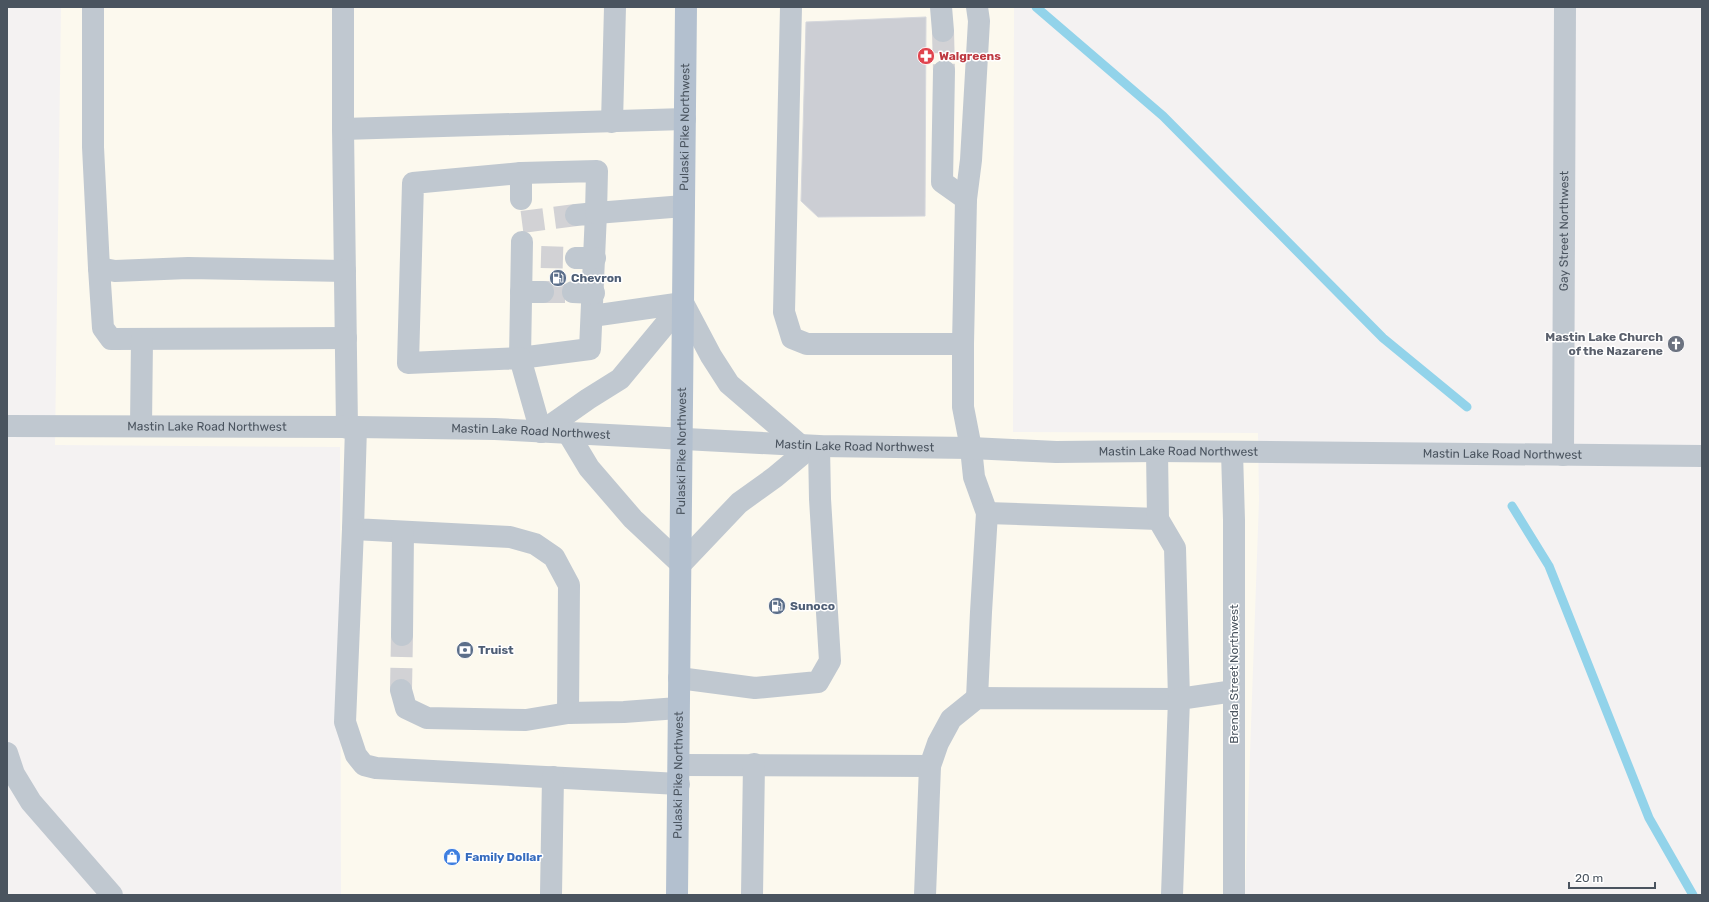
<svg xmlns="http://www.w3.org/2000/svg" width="1709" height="902" font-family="Rubik,sans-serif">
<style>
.commercial{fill:#fcf9ee}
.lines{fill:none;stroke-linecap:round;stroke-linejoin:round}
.stream{stroke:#92d3ea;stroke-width:9}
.building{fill:#ccced4;stroke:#d6d8dd}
.minor-tunnel{stroke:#d2d2d5;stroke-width:22;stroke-dasharray:22 11;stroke-linecap:butt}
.minor{stroke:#c0c8d0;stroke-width:22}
.major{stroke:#b3c0cf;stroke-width:22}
.labels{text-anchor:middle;stroke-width:3;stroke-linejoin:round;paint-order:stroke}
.health-label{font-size:12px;font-weight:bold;fill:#be3a42;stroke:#fff;text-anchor:start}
.street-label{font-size:12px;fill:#4a545f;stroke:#fff}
.service-label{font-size:12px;font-weight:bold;fill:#4e5e75;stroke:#fff;text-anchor:start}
.worship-label{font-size:12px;font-weight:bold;fill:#5b616d;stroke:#fff;text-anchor:end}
.shop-label{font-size:12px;font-weight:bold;fill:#366cbe;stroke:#fff;text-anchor:start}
</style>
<rect width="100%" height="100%" fill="#f4f2f2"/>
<polygon class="commercial" points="61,7 1014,7 1013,432 1258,433 1259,500 1245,895 341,895 340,447 55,445"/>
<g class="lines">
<g class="stream">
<polyline points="1036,7 1163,116 1383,338 1467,407"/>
<polyline points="1512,506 1549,566 1649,818 1693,895"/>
</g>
</g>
<polygon class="building" points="926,17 925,216 818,217 801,201 806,22"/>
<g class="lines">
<g class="minor-tunnel">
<polyline points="943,31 944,71"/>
<polyline points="522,222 576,215"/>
<polyline points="541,257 576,258"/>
<polyline points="543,292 573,292"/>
<polyline points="401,690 402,635"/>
</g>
<g class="minor">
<polyline points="93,7 93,147 99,268"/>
<polyline points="343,7 343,129 347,428"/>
<polyline points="791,7 784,312 792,338 807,344 963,344"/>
<polyline points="941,7 943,31"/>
<polyline points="977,7 979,21 971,160 966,199 963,344 963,407 971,448 974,477 987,513 981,612 977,698"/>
<polyline points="944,71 942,182 966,199"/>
<polyline points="612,122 615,7"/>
<polyline points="343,129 685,119"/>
<polyline points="521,173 521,199"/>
<polyline points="522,242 520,358 590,349 596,213 576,215"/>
<polyline points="576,258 595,258"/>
<polyline points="345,271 188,268 115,271 99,268 103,328 111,339 346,338"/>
<polyline points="521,292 543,292"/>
<polyline points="573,292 594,293"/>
<polyline points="683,303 711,356 729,384 800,445"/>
<polyline points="592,316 683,303"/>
<path id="s1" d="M7,426l349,1 139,2 324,17 152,2 85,4 101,-1 545,5"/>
<polyline points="141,426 142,339"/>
<polyline points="356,427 353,529 510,537 535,544 554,557 569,585 568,713 624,712 678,708"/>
<polyline points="541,432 520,358 408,363 413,183 521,173 597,171 596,213 684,206"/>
<polyline points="541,432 588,399 620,379 683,303"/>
<polyline points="568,433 589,468 633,519 681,564 739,503 775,477 812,446"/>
<polyline points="1232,452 1234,520 1234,895"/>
<path id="s2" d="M1563,455l2,-448"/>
<polyline points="987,513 1158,519"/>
<polyline points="353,529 345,722 356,755 364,765 376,768 679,784"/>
<polyline points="402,635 403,532"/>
<polyline points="679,678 755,688 818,682 830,661 820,499 819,446"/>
<polyline points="401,690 406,708 427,718 526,720 568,713"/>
<polyline points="7,753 14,774 31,802 112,895"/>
<polyline points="679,765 930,766"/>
<polyline points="551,894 553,777"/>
<polyline points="752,895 754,764"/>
<polyline points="925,895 930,766 938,743 951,719 977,698 1179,699 1175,548 1158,519 1157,451"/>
<polyline points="1172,895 1179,699 1234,691"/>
</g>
<path class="major" id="s3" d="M677,895l9,-888"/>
</g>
<defs>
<symbol id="pharmacy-disc" viewBox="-11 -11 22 22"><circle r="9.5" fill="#e0444e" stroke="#fff"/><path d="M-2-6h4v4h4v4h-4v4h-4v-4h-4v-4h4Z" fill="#fff"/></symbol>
<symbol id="fuel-disc" viewBox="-11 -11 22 22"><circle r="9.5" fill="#5c6f8a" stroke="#fff"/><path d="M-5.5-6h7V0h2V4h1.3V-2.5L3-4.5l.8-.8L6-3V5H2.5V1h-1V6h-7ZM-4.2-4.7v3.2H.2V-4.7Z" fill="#fff"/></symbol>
<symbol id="church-disc" viewBox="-11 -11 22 22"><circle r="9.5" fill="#6b7280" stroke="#fff"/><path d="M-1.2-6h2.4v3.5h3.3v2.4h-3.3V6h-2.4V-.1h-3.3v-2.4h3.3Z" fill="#fff"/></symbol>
<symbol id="bank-disc" viewBox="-11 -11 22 22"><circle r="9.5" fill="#5c6f8a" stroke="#fff"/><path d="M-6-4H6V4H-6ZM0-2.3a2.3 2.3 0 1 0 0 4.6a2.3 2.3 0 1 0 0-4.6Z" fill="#fff"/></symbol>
<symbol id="shop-disc" viewBox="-11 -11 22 22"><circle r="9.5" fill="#3f7fe0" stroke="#fff"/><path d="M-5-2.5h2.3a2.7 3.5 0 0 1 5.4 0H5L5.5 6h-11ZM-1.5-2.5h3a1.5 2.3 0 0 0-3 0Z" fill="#fff"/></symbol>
</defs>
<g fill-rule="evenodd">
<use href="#pharmacy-disc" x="916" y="46" width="20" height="20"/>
<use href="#fuel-disc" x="548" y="268" width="20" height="20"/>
<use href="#church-disc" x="1666" y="334" width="20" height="20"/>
<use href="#fuel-disc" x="767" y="596" width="20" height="20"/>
<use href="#bank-disc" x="455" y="640" width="20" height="20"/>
<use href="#shop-disc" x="442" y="847" width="20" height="20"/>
</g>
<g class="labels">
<g class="health-label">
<text x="939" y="60">Walgreens</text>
</g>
<g class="street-label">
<text dy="4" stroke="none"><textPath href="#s3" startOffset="768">Pulaski Pike Northwest</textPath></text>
<text dy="4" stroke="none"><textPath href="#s2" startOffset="224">Gay Street Northwest</textPath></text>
<text dy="4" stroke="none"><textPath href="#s1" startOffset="200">Mastin Lake Road Northwest</textPath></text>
<text dy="4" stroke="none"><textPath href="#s1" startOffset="524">Mastin Lake Road Northwest</textPath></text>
<text dy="4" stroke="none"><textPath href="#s1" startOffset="848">Mastin Lake Road Northwest</textPath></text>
<text dy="4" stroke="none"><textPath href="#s3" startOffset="444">Pulaski Pike Northwest</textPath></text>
<text dy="4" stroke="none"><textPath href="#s1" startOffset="1172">Mastin Lake Road Northwest</textPath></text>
<text dy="4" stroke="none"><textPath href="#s1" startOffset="1496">Mastin Lake Road Northwest</textPath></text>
<text transform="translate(1234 674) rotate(-90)" y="4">Brenda Street Northwest</text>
<text dy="4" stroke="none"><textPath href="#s3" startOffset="120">Pulaski Pike Northwest</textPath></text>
</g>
<g class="service-label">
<text x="571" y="282">Chevron</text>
<text x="790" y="610">Sunoco</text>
<text x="478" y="654">Truist</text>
</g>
<g class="worship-label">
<text x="1663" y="341">Mastin Lake Church<tspan x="1663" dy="14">of the Nazarene</tspan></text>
</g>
<g class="shop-label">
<text x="465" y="861">Family Dollar</text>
</g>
</g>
<rect width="1709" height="902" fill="none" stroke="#4a545f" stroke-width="16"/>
<path d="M1569 882v6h86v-6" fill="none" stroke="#4a545f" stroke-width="2"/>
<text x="1575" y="882" font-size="12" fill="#4a545f" stroke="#ffffff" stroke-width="3" paint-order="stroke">20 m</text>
</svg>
